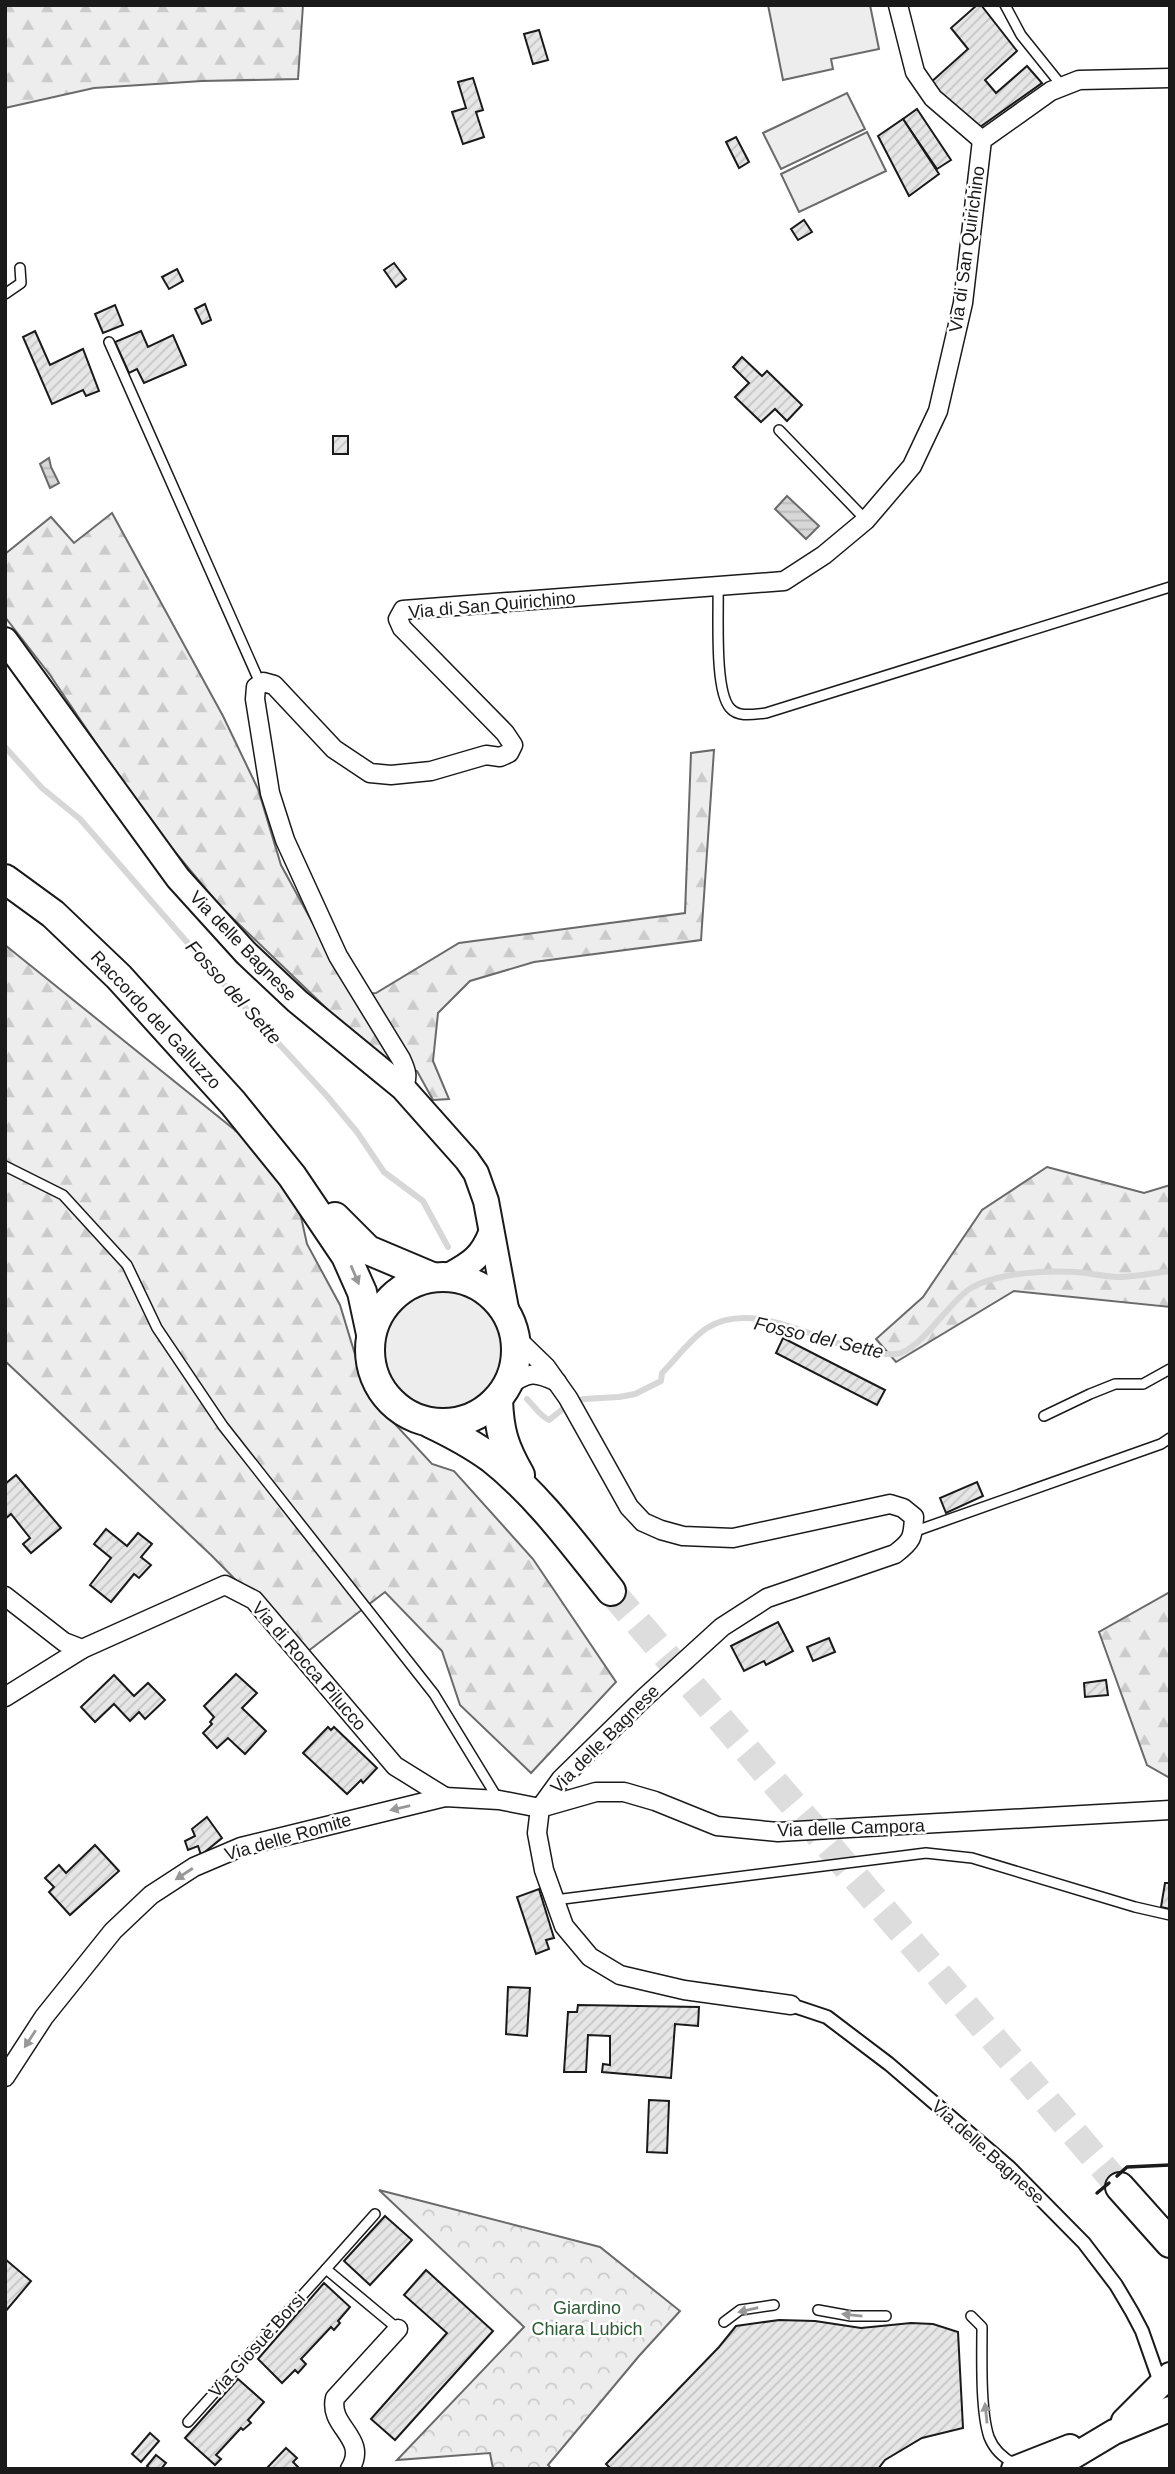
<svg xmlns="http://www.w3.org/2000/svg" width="1175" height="2474" font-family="Arial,sans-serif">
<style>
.built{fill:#ededed;stroke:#6a6a6a;stroke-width:2}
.forest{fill:url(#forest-firs);stroke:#6a6a6a;stroke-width:2}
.park{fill:url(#park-crowns);stroke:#6a6a6a;stroke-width:2}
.water{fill:url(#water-rules);stroke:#6a6a6a;stroke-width:2}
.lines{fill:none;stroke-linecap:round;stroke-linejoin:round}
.stream{stroke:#d7d7d7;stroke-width:6}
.building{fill:url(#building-hatch);stroke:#1a1a1a;stroke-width:2}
.primary-tunnel{stroke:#ddd;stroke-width:28;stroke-dasharray:28 14;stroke-linecap:butt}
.service-casing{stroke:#1a1a1a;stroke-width:12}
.pedestrian-casing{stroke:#1a1a1a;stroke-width:16}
.minor-casing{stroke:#1a1a1a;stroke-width:21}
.secondary-casing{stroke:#1a1a1a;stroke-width:28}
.primary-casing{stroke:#1a1a1a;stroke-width:32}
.service{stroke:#fff;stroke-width:9}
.pedestrian{stroke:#fff;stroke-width:12}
.minor{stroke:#fff;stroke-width:18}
.secondary{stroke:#fff;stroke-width:24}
.primary{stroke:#fff;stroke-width:28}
.wall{stroke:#1a1a1a;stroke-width:3.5}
.oneway{fill:#989898}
.labels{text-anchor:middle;stroke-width:5;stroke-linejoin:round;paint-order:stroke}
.street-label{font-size:18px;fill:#1a1a1a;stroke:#fff}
.park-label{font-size:18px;fill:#2b5a34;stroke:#fff}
.water-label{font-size:19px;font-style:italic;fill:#1a1a1a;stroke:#fff}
</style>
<defs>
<pattern id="forest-firs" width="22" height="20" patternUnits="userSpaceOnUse" patternTransform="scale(1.75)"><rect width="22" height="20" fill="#ededed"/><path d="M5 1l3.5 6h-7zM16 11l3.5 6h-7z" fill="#cbcbcb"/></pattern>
<pattern id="park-crowns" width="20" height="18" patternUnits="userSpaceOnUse" patternTransform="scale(1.75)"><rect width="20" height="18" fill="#ededed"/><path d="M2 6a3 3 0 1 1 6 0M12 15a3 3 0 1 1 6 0" fill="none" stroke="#cbcbcb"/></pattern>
<pattern id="water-rules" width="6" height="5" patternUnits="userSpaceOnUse" patternTransform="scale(1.75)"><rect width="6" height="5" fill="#d7d7d7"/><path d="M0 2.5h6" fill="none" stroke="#b8b8b8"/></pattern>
<pattern id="building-hatch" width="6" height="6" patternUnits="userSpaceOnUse" patternTransform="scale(1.75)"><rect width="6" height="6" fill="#e6e6e6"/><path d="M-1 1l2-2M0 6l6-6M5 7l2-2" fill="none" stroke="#c5c5c5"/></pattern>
</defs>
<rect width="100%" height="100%" fill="#fff"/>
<g class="built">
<polygon points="768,5 870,5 879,49 831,59 833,69 783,80"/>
<polygon points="847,93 865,129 781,169 763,133"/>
<polygon points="867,132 886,171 799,212 781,174"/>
<circle cx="444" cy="1350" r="61"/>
</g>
<g class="forest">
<polygon points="5,5 303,5 298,79 202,81 94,88 5,108"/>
<polygon points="112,513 223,716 258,789 281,865 352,995 376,993 459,943 685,913 691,753 714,750 701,940 534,962 470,981 438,1013 433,1061 449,1099 433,1100 417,1071 376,1056 219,905 146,817 50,675 5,617 5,554 51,517 74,543"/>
<polygon points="5,945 292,1176 307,1244 340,1305 367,1394 432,1464 454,1471 533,1559 616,1682 531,1773 460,1705 442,1651 385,1592 307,1652 211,1555 5,1361"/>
<polygon points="1047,1167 1144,1193 1170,1185 1170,1307 1014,1291 896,1362 876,1339 923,1297 982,1210"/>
<polygon points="1170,1592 1170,1778 1147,1765 1099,1632"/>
</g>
<polygon class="park" points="379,2190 600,2247 680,2311 639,2356 548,2465 552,2469 493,2469 490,2453 397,2460 524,2327"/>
<g class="water">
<polygon points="49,458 51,467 59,483 50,488 40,464"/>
<polygon points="787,496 819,526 806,539 775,509"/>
</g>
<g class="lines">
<g class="stream">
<polyline points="5,747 42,788 80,819 219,979 327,1096 357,1132 384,1172 423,1201 448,1247"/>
<path d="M527,1399c7,7 14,18 22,21l15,-12 19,-9 36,-2 16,-3 26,-13 1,-8c14,-14 28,-34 45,-45 55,-34 130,30 189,26 24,-2 53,-53 75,-66 26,-15 74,-18 104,-16 16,1 31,5 47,5 16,-1 32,-4 48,-6"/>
</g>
</g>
<g class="building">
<polygon points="977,5 981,5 1017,51 985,80 996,93 1027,66 1042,83 980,127 929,84 968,49 951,28"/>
<polygon points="539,30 548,60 533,64 524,34"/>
<polygon points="473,78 483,110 476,112 484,137 463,144 452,112 466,108 458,82"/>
<polygon points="917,109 951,160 937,169 903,119"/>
<polygon points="903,119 939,174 909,196 878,136"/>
<polygon points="736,137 749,162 739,168 726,142"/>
<polygon points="804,220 812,232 798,240 791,229"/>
<polygon points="394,263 406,279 396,287 384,270"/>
<polygon points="177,269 183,281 169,289 162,277"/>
<polygon points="205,304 211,320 202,324 195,309"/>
<polygon points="115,305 123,325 103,333 95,314"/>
<polygon points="35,331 50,365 83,349 99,391 86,396 83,390 52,404 23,337"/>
<polygon points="141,331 148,347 173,335 186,365 144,383 137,369 129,373 115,342"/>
<polygon points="742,357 762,376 767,371 802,405 787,421 775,409 761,422 735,397 749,383 733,367"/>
<rect x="333" y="436" width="15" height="18"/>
<polygon points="783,1338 885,1390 877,1405 776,1353"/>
<polygon points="16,1475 61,1528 31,1553 23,1544 30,1538 11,1514 5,1519 5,1484"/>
<polygon points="977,1482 983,1496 946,1513 940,1498"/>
<polygon points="106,1529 127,1546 138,1533 152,1544 141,1557 151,1565 139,1578 134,1574 111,1602 90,1585 111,1558 94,1544"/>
<polygon points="778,1622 793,1651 766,1665 764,1661 744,1671 731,1646"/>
<polygon points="829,1638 835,1652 813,1661 807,1647"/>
<polygon points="236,1674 257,1693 242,1708 266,1731 245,1754 228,1738 217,1748 203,1733 212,1724 210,1722 214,1717 204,1706"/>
<polygon points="114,1675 134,1696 148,1683 165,1700 145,1719 139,1712 130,1721 114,1704 95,1722 81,1707"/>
<polygon points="1106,1680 1108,1695 1085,1697 1084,1683"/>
<polygon points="328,1727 331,1730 334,1727 377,1768 363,1783 361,1780 347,1794 303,1753"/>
<polygon points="207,1817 222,1838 201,1855 198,1846 188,1850 185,1841 195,1836 192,1829"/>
<polygon points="95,1845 119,1871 70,1915 49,1892 54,1887 45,1878 59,1865 66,1873"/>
<polygon points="1165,1883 1170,1883 1170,1909 1161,1907"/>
<polygon points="539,1889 554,1938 546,1940 549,1949 536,1954 517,1897"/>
<polygon points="508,1987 530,1988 527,2036 506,2034"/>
<polygon points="578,2005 699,2007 698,2026 675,2024 671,2078 602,2072 603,2064 610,2065 610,2036 588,2035 586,2072 564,2072 568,2012 577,2012"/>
<polygon points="649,2100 669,2101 667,2153 647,2152"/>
<polygon points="385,2216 412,2240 370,2285 344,2261"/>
<polygon points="5,2259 31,2281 5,2312"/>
<polygon points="426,2270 493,2331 395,2440 371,2419 447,2333 404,2295"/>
<polygon points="324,2283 350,2307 338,2321 340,2323 334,2330 331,2327 301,2359 306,2364 298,2373 295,2370 282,2383 258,2359"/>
<polygon points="779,2320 815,2321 861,2328 911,2323 933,2324 958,2332 963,2428 922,2438 885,2460 878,2469 611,2469 606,2464 719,2347 736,2326"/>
<polygon points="238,2379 264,2402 248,2420 251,2423 243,2430 241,2428 216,2455 221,2459 215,2465 185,2438"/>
<polygon points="150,2433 159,2441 141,2462 132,2454"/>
<polygon points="286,2448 297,2458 293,2462 300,2469 266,2469"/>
<polygon points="156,2455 166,2463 161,2469 150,2469 147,2466"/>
</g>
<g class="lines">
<polyline class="primary-tunnel" points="611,1591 1120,2187"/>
<defs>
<g id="service">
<polyline points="1005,5 1021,35 1062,86"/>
<polyline points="5,294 21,283 20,268"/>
<polyline points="109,342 260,683"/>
<polyline points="779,430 866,520"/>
<path d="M718,587c1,26 -4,103 12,121 8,10 25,6 36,5l404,-126"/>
<polyline points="5,1166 63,1195 127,1265 157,1328 223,1426 434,1694 498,1799"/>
<polyline points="1044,1416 1090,1394 1115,1384 1143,1384 1170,1369"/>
<polyline points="913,1532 1161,1444 1170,1438"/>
<polyline points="555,1900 926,1853 972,1858 1135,1907 1170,1915"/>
<polyline points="375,2214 326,2269 398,2329"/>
<polyline points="818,2310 851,2316 886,2316"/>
<path d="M971,2316l11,11c0,29 -2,83 7,110 5,13 14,21 26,27"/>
<polyline points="724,2322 740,2310 774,2305"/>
<polyline points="188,2422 326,2269"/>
</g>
<polyline id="pedestrian" points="791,2005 827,2017 889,2064 1009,2167 1084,2243 1116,2285 1132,2312 1142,2331 1161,2385"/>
<g id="minor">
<polyline points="898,5 915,72 933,98 982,140"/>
<path d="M403,1088c6,-12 3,-18 -2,-29l-63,-103 -53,-116 -15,-47 -15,-94 1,-12 7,-5 11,3 60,64 36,24 21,2 40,-4 55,-16 14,2 9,-4 4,-8 -8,-12 -103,-105 -4,-9 5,-9 381,-29 40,-26 42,-35 46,-54 26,-55 25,-108 19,-163 69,-49 28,-11 91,-2"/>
<path d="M516,1338l30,29 22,31 61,109 14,15 18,8 22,6 50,2 157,-34 13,4 11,9c-1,21 -2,24 -19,37l-128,44 -45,29 -78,71 -83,81 -21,29 -3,25 7,37 20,56 26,31 30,18 64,15 107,15"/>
<path d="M507,1386c22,-14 27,-15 50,-4"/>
<polyline points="5,1596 64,1642 82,1649 225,1585 254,1600 395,1766 445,1797"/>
<polyline points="5,1697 82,1649"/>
<polyline points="5,2077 44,2017 113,1931 151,1895 194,1867 241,1847 445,1797 499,1800 540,1808 596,1792 624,1792 655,1801 717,1826 778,1832 1170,1810"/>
<path d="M350,2469c19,-31 -22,-42 -15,-71l63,-69"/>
</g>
<g id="secondary">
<polyline points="5,640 178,878 246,953 297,1001 403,1088 467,1160 476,1173 486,1201 507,1314"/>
<path d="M450,1275c22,-12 32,-19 41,-42"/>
<polyline points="1124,2421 1170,2375"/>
<polyline points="1014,2469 1070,2447"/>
<polyline points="1052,2469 1114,2432 1170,2409"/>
</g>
<g id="primary">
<polyline points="5,879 53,914 119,977 233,1103 292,1176 346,1256 362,1292 371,1334"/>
<polyline points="335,1217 368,1250 432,1277"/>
<circle cx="443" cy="1350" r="73"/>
<path d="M498,1399c1,32 6,48 22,76"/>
<path d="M430,1423c21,10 42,21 61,35 47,37 83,87 120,133"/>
<polyline points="1120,2187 1170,2243"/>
</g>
</defs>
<use href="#service" class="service-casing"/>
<use href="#pedestrian" class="pedestrian-casing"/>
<use href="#minor" class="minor-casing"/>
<use href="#secondary" class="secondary-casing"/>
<use href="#primary" class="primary-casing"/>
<use href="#service" class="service"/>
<use href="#pedestrian" class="pedestrian"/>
<use href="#minor" class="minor"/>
<use href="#secondary" class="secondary"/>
<use href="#primary" class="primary"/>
<g class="wall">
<polyline points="1117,2176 1127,2167 1170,2165"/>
<polyline points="1097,2193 1109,2183"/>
</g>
</g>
<defs><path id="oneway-solid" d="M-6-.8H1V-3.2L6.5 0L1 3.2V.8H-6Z" transform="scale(1.75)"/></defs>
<g class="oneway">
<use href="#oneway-solid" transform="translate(355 1275) rotate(67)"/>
<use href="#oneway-solid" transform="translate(400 1808) rotate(167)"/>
<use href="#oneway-solid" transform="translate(184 1874) rotate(147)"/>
<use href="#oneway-solid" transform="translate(30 2039) rotate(123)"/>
<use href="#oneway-solid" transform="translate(748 2310) rotate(167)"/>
<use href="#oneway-solid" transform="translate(852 2315) rotate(-174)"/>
<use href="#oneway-solid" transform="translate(986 2413) rotate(-96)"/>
</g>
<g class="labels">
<g class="street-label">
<text transform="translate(967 249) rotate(-82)" y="6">Via di San Quirichino</text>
<text transform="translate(492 605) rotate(-5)" y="6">Via di San Quirichino</text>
<text transform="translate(243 946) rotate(46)" y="6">Via delle Bagnese</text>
<text transform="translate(156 1020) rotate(47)" y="6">Raccordo del Galluzzo</text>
<text transform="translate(309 1666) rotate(49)" y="6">Via di Rocca Pilucco</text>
<text transform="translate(605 1739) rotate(-45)" y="6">Via delle Bagnese</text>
<text transform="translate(851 1828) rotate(-2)" y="6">Via delle Campora</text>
<text transform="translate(288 1837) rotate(-16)" y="6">Via delle Romite</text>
<text transform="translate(988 2152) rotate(42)" y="6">Via delle Bagnese</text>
<text transform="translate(257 2345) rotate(-48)" y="6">Via Giosuè Borsi</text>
</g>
<g class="park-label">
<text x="587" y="2314">Giardino<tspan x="587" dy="21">Chiara Lubich</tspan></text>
</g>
<g class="water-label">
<text transform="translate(234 992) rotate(48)" y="7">Fosso del Sette</text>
<text transform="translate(819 1337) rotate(13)" y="7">Fosso del Sette</text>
</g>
</g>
<rect width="1175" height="2474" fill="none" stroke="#1a1a1a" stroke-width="14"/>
</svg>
